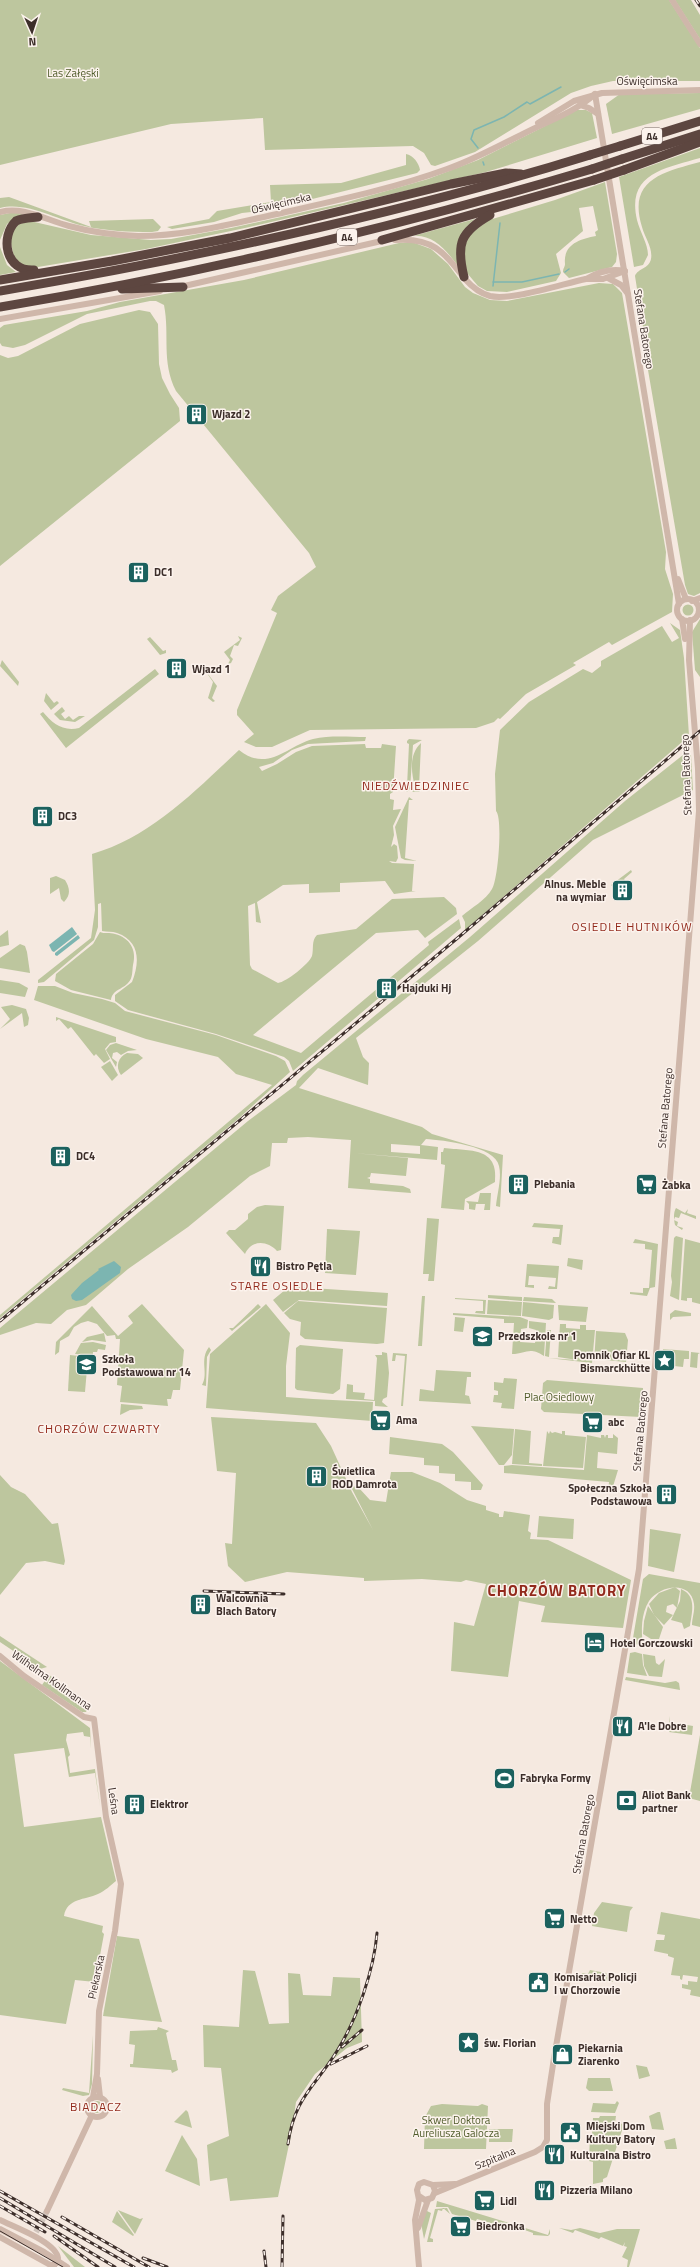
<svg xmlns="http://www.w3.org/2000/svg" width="700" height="2267" font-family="'Titillium Web',sans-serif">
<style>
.green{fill:#bdc69e;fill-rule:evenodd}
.water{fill:#7cb5b1}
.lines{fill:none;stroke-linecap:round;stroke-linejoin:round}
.stream{stroke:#7cb5b1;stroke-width:1.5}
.tertiary-tunnel{stroke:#d0c4bc;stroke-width:6;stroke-dasharray:6 3;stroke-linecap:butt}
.tertiary{stroke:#cfb7aa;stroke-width:6}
.motorway{stroke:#5d4640;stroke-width:9}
.tram{stroke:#3c2e2a;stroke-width:1}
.rail-casing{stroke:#3c2e2a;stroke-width:3}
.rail{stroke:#fcf3ed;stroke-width:1.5;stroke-dasharray:4.5;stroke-linecap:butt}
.motorway-bridge{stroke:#5d4640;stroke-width:9}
.labels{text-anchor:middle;stroke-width:3;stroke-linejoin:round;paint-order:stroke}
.shield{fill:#fcf3ed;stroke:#766964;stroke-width:1}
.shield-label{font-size:10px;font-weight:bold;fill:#3c2e2a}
.park-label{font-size:11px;fill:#505c2b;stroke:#fcf3ed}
.street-label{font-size:11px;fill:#3c2e2a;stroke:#fcf3ed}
.poi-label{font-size:11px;font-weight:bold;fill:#3c2e2a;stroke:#fcf3ed;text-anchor:start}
.neighbourhood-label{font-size:12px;letter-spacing:1px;fill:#922a1c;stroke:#fcf3ed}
.district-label{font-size:15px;font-weight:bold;letter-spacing:1px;fill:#922a1c;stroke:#fcf3ed}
</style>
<rect width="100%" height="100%" fill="#f5e9e0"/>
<g class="green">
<polygon points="0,0 669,0 700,48 700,81 613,81 591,86 571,93 475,152 435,166 431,165 424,153 413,146 265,150 263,118 171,124 0,165"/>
<polygon points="675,0 691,0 700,15 700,39"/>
<polygon points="700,93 700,109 612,134 606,104 620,94"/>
<polygon points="577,110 586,110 592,113 597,138 486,172 245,228 146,249 32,268 15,262 9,234 16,225 30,221 91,235 151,240 171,239 231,228 344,203 428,179 478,160"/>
<path d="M700,148v10c-34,10 -74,15 -63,62 3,12 11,24 11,35l-5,10 -9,2 -15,-90z"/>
<path d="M406,154c7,1 13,9 14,16l-3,3 -149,37 -26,3 -28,9 -42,7 -5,-2 42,-8 8,-8 54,-9 -1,-17 71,-2 65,-18z"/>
<path d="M700,162v431l-6,3 -6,-2 -3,-9 -37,-215v-11l-13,-83c3,-8 14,-7 16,-17 2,-11 -6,-21 -9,-32 -15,-48 22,-55 58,-65z"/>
<path d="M605,182l12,72 -1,8 -4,5 -43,11 -6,-6c0,-4 2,-5 2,-8 -2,-19 14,-25 31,-28l-1,-4 3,-2 -5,-24 -14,2 4,23 -27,23 5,19 -5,8 -49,11 -20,-1 -9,-5 -11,-13 -4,-23 7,-16 19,-14 66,-20z"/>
<path d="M9,197l82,30 -2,-6 64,-2 8,8 -3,4 -6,1c-23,0 -46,-1 -68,-6 -27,-6 -57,-25 -84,-18v-10z"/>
<polygon points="15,212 23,214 7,224 0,240 0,215"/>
<path d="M475,219c-15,11 -21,30 -17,47 -11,-15 -25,-32 -45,-30z"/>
<path d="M412,242l19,7 17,15 17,23 8,6 17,7 17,1 92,-18 14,1 9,9 44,259 -1,17 8,25 -1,18 -60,33 -3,-3 -36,21 3,2 -50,29 -26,25 -2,-1 -4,4 -18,6 -166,2 -38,17h-16l-12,-5 10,-8 -17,-19v-5l40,-97 -6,-3 7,-14 38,-29 -7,-14 -133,-162c-15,-30 -6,-55 -12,-86l-8,-4h-6l-63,13 -62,31 -12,3 -11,-2 -2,-3v-15l4,-3 83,-14 33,-9 124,-22 155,-37z"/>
<polygon points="0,247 7,265 16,272 0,275"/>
<polygon points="139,310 150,312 158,324 159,364 162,378 170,394 179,408 180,421 0,566 0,355 8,358 18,356 80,324"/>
<circle cx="688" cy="610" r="5.5"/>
<polygon points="700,619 700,677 695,670 692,632"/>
<path d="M670,623l10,7 4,28 5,78 -224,194v-8l-3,-6c9,-8 24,-16 30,-27 6,-8 11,-71 4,-78l-1,-37 5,-44 29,-28 54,-33 9,4 9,-7v-5l61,-35 10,16 7,-4z"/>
<polygon points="238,636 242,638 238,646 234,645 230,656 233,659 231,663 228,664 230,660 224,652 240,640"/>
<polygon points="150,637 163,651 166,650 166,653 160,655 147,639"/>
<polygon points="2,660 19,682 18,686 0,666"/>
<polygon points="202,666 217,686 212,698 215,701 213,702 208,698 213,682"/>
<path d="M155,669l4,5 -93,74 -26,-34 3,-2c9,11 20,20 36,16z"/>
<polygon points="46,693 54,703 57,701 59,703 51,710 44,701"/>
<polygon points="62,707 65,711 61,714 65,719 69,716 73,720 79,716 85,716 75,722 60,720 54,714"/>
<path d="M366,737l-1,4 -57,3 -16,6 -19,13 -14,4 3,4 15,-7 19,-12 16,-6 53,-2 1,4h15l1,-4 14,2 -3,46 -3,2v5l4,1 -1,10 8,-1 -8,17 1,9 -3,12 3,-3 3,2 1,12 -2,4 -7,-1 3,2 22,1 -2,27h4l-22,3 -9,-13 -45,2v9l-31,1v-9l-26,1 -26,17 4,21 -5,-1 -1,-19 -7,3 2,59 2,4 26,14c8,-1 31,-19 34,-27 2,-7 -1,-15 5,-21l39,-6 36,-30 52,-2 12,11 1,6 -32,24 -7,-8 -42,3 -123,102 48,18 128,-108 -1,-3 31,-23 2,9 -168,143 -4,-10 -5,-4 -68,-23 -88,-24 -13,-9v-6l17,-13c8,-20 8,-41 -15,-49 -5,-2 -10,-1 -15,-2l-1,-28 -3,1v23l-4,13 -50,42 -6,1v-3l53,-42 4,-28 -3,-56c59,-17 103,-63 147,-104 29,23 48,-4 74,-11 17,-4 36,-2 53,-2z"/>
<polygon points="409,739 422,740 413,745 410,789 407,792 403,787 407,787 409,744 407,743 407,741"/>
<path d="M421,743l-2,45h4l-4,4h-7l3,-5c-4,-15 -6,-33 6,-44z"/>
<path d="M688,751l1,5 2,-1 2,35 -100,50 -115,101 -122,97 7,19 6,6 -1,22 -50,-17 -19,20 123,39 10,7 71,21 -3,52 -4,-1c1,-12 6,-28 3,-40 -3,-20 -57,-26 -73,-27l-5,6 17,2 -1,13 -84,-7 55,5 -2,18 -35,-3 -1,4 -3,1 3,1v4l33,3 7,3 1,4 -63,-5 3,-48 -43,-3 -20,1 -1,5h-15l-2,23 -20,10 -62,51 -60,42 -42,36 -19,5 -16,14 -15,-1 -36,12v-7l248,-207 48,-36 1,-4 6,-6 167,-138 155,-136zM391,1144l29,2v8l-29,-2z"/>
<polygon points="409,797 413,800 409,800 405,858 417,861 405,860 401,858 395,827"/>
<polygon points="631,870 632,872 624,879 630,887 627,888 624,882 615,888 617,892 611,885"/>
<path d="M56,876l9,4c5,8 6,15 -1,22l-3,-3 -2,-11 -9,6v-16z"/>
<polygon points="8,930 9,945 0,947 0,936"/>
<path d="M100,932c4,2 10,0 15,2 15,4 22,16 18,31 -1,6 0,13 -5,18 -5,6 -16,7 -17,17l-40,-10 -16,-9 1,-7 37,-30z"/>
<polygon points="20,944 25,946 27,952 30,973 0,968 0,958"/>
<polygon points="0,980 19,983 28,988 25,997 0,993"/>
<polygon points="38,986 55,986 73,993 102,999 115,1003 125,1011 216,1035 276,1056 285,1061 290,1072 238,1119 0,1318 0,1315 272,1085 236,1074 218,1057 146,1039 34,1000"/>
<polygon points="12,1005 26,1009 29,1018 28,1025 24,1027 22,1013 0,1029 10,1019 1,1007"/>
<polygon points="56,1017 116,1037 116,1042 110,1043 105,1049 110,1059 104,1063 96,1054 94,1056 71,1027 68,1029 59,1019 56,1021"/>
<polygon points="116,1043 137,1050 128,1051 121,1055 117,1052 113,1053 112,1058 117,1062 116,1067 106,1050 110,1045"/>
<path d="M127,1053l11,1 5,4 -22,17c-6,-8 -3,-18 6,-22z"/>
<polygon points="110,1061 118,1075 112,1081 101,1067"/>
<path d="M444,1148c26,3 55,-1 51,34l-30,17 -1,11 -23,-2 4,-43 -4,-1v-12h2z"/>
<polygon points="480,1193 491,1193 490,1210 484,1210 485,1204 476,1204 475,1210 469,1209 469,1204 466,1201 478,1202"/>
<path d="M265,1205l19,1 -3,44 -4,1c-10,-11 -26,-11 -32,3l-19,-21 3,-3h6l13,-11v-5l9,-7z"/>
<path d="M676,1208l9,5 3,-4 -1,4 9,3v3l-15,-6 -2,5 -4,-1 -1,3 4,2 -1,4 6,2 -1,2 -7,-5c-1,-5 -2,-12 1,-17z"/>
<polygon points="427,1218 439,1219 434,1281 428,1281 429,1274 423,1274"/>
<polygon points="534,1223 563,1225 561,1245 552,1243 553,1237 559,1237 560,1229 532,1227"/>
<polygon points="327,1229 360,1231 356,1275 325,1273"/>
<polygon points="676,1236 683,1238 679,1300 670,1296 672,1282 671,1276 674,1238"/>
<polygon points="635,1239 658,1244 655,1287 650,1288 647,1296 630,1294 630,1292 643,1293 643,1288 649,1288 652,1250 645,1249 645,1244 633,1243"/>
<polygon points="685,1239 700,1243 700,1304 692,1302 692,1298 687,1298 687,1301 681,1300"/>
<polygon points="568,1258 583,1260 582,1270 567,1266"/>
<polygon points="527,1264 559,1266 557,1289 548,1289 549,1286 555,1287 556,1278 529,1276 528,1285 534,1285 534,1288 525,1287"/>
<polygon points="296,1287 388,1293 387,1306 299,1300 283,1312 273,1300 285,1290"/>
<polygon points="488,1295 522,1297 522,1301 488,1298"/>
<polygon points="422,1296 425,1296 422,1346 418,1346"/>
<polygon points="524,1297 552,1299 556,1303 523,1301"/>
<polygon points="455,1298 486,1300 485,1314 475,1313 476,1311 483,1311 483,1301 455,1299"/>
<polygon points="488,1300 522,1302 521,1316 487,1314"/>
<polygon points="298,1301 387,1308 384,1343 377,1344 305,1339 300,1335 301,1322 290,1319 284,1313"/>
<polygon points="523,1302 554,1305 553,1318 549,1320 522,1316"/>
<polygon points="142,1304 184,1350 180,1390 173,1390 171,1399 167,1399 168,1406 120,1402 122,1386 117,1385 120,1339 116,1339 115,1335 107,1336 97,1324 88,1321 81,1323 74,1327 69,1336 60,1341 59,1352 55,1355 56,1342 92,1306 118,1336 133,1323 128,1316"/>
<polygon points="258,1304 261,1307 232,1331 229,1328 233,1328"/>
<polygon points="266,1304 290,1333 286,1366 286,1397 313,1399 313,1408 313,1399 373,1402 372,1421 206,1408 210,1354"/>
<polygon points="558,1305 588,1307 586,1322 559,1320"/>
<polygon points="675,1310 691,1313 691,1316 673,1317 670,1320 670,1314"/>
<path d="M453,1313l67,4 8,3 -1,8 -6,1 -1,13 15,1 1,-13 -7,-2v-7l17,2 -2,33c-15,-10 -18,-2 -32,-2l2,-31h-10v-4l-51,-4z"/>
<polygon points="455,1317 465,1318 463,1332 454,1331"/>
<polygon points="560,1324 566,1324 566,1328 580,1329 580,1325 586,1325 586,1330 595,1330 592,1363 548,1358 577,1360 558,1357"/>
<polygon points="547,1330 551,1330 549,1357 545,1356"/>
<polygon points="596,1331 625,1333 628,1340 626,1362 594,1359 594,1363"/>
<polygon points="104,1333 106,1342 92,1340 82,1342 87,1337"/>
<polygon points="93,1342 106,1345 105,1350 98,1349 97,1352 93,1352 92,1374 88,1374 89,1355 75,1354 81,1343"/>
<polygon points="300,1345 343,1349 340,1389 333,1394 297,1390 295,1388 296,1348"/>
<path d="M209,1347l2,3 -4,7 -1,29 -4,-1c7,-12 -3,-25 7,-38z"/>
<polygon points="663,1349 689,1351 689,1359 684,1359 683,1367 665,1365 662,1362"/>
<polygon points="382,1352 387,1353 389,1373 387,1397 383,1399 382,1402 388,1407 375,1406 375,1401 346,1399 347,1384 353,1385 353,1392 365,1393 364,1399 374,1400 377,1358 375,1355 382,1355"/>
<polygon points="691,1352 700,1353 698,1354 697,1368 690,1367"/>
<polygon points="393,1353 407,1354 403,1406 401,1406 405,1356 396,1355 395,1361 392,1361"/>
<polygon points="70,1355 88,1357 85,1392 68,1391"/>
<polygon points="436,1370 471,1372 471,1377 467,1377 465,1395 469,1396 471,1404 419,1401 420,1389 434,1391"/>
<polygon points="504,1378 517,1379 514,1409 501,1408 502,1403 493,1402 494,1395 498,1395 498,1391 494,1390 494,1382 503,1383"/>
<polygon points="547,1380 643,1388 641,1417 544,1412 541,1409 543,1383"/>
<polygon points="121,1404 142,1406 143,1409 130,1410 120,1415"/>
<polygon points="211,1417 316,1423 331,1446 352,1492 373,1530 350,1485 359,1488 370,1500 386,1502 391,1472 412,1472 440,1483 467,1500 486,1506 486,1510 499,1514 499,1517 503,1517 504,1511 530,1515 528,1531 531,1533 530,1539 548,1540 631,1580 623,1628 541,1622 545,1606 519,1601 508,1677 451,1671 454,1622 474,1626 486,1584 466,1580 461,1582 422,1579 364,1581 364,1578 287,1572 245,1582 228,1566 225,1543 232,1544 236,1473 217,1471"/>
<polygon points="471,1426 514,1429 512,1455 504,1465 499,1465"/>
<polygon points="515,1429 531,1431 529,1463 542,1464 542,1466 512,1464"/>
<polygon points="547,1431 549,1434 550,1431 552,1433 555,1432 562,1434 562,1431 565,1431 565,1435 586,1437 583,1468 543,1466"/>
<polygon points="613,1434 618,1438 617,1454 598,1452 597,1468 618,1470 611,1493 608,1493 609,1482 504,1473 504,1466 512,1465 584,1470 587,1435 601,1438 601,1435 604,1435 605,1438 606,1435 608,1435 608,1438 613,1438"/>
<polygon points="390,1437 442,1444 453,1452 483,1485 481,1490 471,1490 471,1482 455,1481 455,1474 439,1473 439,1466 424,1465 424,1458 389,1454"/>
<polygon points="0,1475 11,1487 25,1494 52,1524 58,1523 65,1561 64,1565 45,1561 26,1563 0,1595"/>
<polygon points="539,1516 574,1519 573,1539 537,1537"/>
<polygon points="650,1529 681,1534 674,1572 648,1566"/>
<path d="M649,1574l51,9v44l-8,-2c0,-7 3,-14 2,-21 -3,-24 -34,-19 -45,-3 -8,13 -8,29 -6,44l-11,-1 11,-65z"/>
<polygon points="675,1587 680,1591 677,1608 673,1604 667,1606 666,1612 673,1615 664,1625 654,1615 649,1604 659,1593"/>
<path d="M681,1589c16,7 11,23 9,37l-6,3 -2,-6 -11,-3 9,-19z"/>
<polygon points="648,1606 663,1627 659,1639 651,1639 643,1634 644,1621"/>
<polygon points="0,1636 47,1667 40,1669 0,1642"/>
<polygon points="635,1652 642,1654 643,1665 647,1676 627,1673 630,1653"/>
<polygon points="643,1654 655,1656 656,1663 659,1665 665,1659 662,1677 649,1676 644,1666"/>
<path d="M0,1661l90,67 1,21 -1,-12 -6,-1 -1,-4 -16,2 -1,6 4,15 -2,2 2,16 25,-4 5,37 -5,-33 -26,4 -5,-29 -50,6 10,73 77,-10 15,64c-5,4 -11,10 -18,13 -13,6 -31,4 -34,22l39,10 -1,6 2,2 -9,48 -20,-2 -9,44 -66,-9z"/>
<polygon points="49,1675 86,1701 87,1710 86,1712 82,1712 42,1685"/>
<polygon points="626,1677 665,1683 676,1681 679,1683 680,1690 625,1680"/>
<polygon points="670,1716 669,1722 693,1726 692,1735 669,1732"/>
<polygon points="700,1735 700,1801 689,1798"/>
<polygon points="602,1902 633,1907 630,1911 627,1932 592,1926 594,1913"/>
<polygon points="661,1912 700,1919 700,1997 690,1995 691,1990 682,1988 682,1984 688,1985 688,1981 697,1982 698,1977 683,1975 682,1980 680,1979 680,1976 671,1975 674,1958 668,1956 668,1954 654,1951 656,1940 664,1940 665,1935 657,1934"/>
<polygon points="117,1936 139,1939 162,2022 103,2016"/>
<polygon points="243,1970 255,1971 269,2024 289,2023 288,1973 300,1974 303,1995 331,1996 333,1977 360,1978 362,2042 347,2048 315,2074 296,2102 292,2130 278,2197 230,2201 227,2178 210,2181 207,2145 229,2136 221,2068 204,2067 203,2025 239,2027"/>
<polygon points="590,1970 606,1973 613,1982 581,1977 582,1973 588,1974"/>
<polygon points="158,2027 169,2031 166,2033 172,2060 176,2060 178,2070 172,2073 171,2070 130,2067 130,2064 133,2064 135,2045 129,2044 130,2031 157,2030"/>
<polygon points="93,2035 92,2084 89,2095 83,2096 62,2090 63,2088 89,2093"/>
<polygon points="636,2065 647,2067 650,2076 639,2079"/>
<polygon points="588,2078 610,2078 613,2091 589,2091 586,2088"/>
<circle cx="97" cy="2107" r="6"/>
<polygon points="617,2101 619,2103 615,2113 591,2112 593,2103 615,2104"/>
<polygon points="442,2104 478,2106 482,2104 488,2106 486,2149 424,2149 425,2117 431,2106"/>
<polygon points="186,2110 188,2112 192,2128 174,2122"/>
<polygon points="658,2112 660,2112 664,2130 652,2129 649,2116"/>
<polygon points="600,2116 616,2116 615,2123 624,2124 607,2177 603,2179 603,2182 593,2184 593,2162 589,2161 590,2134 592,2134 593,2118 599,2118"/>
<polygon points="489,2129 513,2129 512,2142 489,2142"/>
<polygon points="182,2135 197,2159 200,2186 165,2171"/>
<polygon points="675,2138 677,2149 666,2149 664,2141"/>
<polygon points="437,2201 548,2235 550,2229 550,2234 548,2236 533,2235 533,2233 508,2224 507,2228 477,2219 476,2221 452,2214 448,2207 436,2207"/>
<polygon points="443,2208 442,2211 438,2210 430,2238 433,2239 433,2242 427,2242 435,2209 447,2208 450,2214"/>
<polygon points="118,2210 140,2219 143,2218 135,2234"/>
<polygon points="425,2210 431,2213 424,2239 421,2223"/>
<polygon points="117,2211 134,2235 133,2236 112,2222"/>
<polygon points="559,2228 571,2230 580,2228 600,2233 617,2229 640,2229 629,2267 627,2267 628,2260 622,2257 627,2247 624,2246 625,2242 623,2246 601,2237 599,2239 575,2230 573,2233"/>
<polygon points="58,2246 85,2267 74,2267"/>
</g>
<g class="water">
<polygon points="72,927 77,934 54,952 52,951 49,945"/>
<polygon points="78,935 80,938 57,956 55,955 55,953"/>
<polygon points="114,1261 121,1267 120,1273 82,1300 76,1301 72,1299 71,1295 82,1283 99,1270 98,1269"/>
</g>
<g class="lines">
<g class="stream">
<polyline points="478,148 471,139 474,130 504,117 527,102 530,104 561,87"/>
<polyline points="483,162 484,165"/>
<polyline points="565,272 569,269"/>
<polyline points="493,282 522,282 559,274"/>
<polyline points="493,286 500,223"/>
</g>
<polyline class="tertiary-tunnel" points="36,2232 47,2211"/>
<g class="tertiary">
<polyline points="672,0 700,44"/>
<polyline points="595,94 679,604"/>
<polyline points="580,105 589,108 598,114"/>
<polyline points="538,123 574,101 602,93 700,90"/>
<path d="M0,212c24,-6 46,8 69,14 22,6 46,9 69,10 47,0 93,-12 139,-22 57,-13 115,-25 170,-45 26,-9 49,-22 74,-34 24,-13 53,-22 74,-41"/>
<path d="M395,240c37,-3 48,11 70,39 7,8 14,14 25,17 21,5 72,-12 96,-17 12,-7 25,-11 39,-8"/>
<polyline points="608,278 621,285 628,294"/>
<polyline points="586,279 603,279 625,271"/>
<polyline points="180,287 386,240"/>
<polyline points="0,319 160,291"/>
<polyline points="678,579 686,599"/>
<circle cx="688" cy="610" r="11"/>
<polyline points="692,601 700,598"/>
<polyline points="682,619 685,639"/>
<polyline points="0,1656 24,1676 84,1717 94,1719 106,1817 121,1884 115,1931 99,2011 97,2074 93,2097"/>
<polyline points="98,2079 100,2097"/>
<circle cx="97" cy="2107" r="10"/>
<polyline points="433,2185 455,2184"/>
<polyline points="435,2193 535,2152 543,2147 547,2140 547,2104 554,2058 639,1569 699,811 698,769 689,660 690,620"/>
<polyline points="419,2196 425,2200 432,2198 435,2191 433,2185 424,2182 419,2184 417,2190 419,2200 415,2220 419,2267"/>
<polyline points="47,2211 92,2115"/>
<path d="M0,2220c14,7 56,22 58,38l-1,5 -5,2"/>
<polyline points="418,2228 428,2200"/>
<polyline points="0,2229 44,2252 67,2267"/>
<polyline points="0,2237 54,2267"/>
</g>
<g class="motorway">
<polyline points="620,146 700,121"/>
<polyline points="622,159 700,134"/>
<polyline points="624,170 700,142"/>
<polyline points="382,240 594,180"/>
<path d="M34,270c-29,2 -34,-34 -18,-49 7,-3 14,-3 22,-4"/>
<path d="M464,277c-8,-33 -4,-45 26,-62"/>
<polyline points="0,280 112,261 230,238 451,184 506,173 521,174"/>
<polyline points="122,289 183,287"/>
<path d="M0,291c199,-34 397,-76 590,-136"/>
<path d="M0,307c200,-33 397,-80 592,-138"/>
</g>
<polyline class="tram" points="0,2231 63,2267"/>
<defs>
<g id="rail">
<polyline points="696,0 700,6"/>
<polyline points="0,1321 460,936 700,731"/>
<polyline points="204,1591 284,1594"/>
<polyline points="342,2047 362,2030"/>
<polyline points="331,2064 367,2046"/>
<path d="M288,2144c6,-46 27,-57 49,-93 20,-32 37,-81 40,-118"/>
<polyline points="0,2191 134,2267"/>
<polyline points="0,2198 115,2267"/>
<polyline points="0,2206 45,2232"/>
<polyline points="62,2217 149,2267"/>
<polyline points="54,2236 98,2267"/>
<polyline points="264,2251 266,2267"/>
<polyline points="143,2258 167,2267"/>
<polyline points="282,2267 283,2216"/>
</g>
</defs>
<use href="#rail" class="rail-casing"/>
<use href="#rail" class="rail"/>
<g class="motorway-bridge">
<polyline points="590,155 620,146"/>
<polyline points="592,169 622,159"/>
<polyline points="594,180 624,170"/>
</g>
</g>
<defs>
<symbol id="building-square" viewBox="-11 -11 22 22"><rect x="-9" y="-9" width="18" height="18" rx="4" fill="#1b615e" stroke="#fcf3ed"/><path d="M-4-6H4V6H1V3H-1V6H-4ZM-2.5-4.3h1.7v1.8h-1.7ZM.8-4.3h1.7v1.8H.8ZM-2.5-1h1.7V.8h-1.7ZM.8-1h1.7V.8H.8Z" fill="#fff"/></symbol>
<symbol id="supermarket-square" viewBox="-11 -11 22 22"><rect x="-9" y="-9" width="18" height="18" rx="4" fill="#1b615e" stroke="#fcf3ed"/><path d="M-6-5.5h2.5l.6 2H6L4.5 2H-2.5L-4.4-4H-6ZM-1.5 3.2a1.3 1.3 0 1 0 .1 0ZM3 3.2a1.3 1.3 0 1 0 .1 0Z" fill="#fff"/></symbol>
<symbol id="restaurant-square" viewBox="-11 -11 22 22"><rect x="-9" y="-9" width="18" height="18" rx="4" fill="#1b615e" stroke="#fcf3ed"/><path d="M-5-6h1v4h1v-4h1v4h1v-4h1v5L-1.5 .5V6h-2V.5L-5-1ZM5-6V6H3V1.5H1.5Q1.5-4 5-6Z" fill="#fff"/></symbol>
<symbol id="school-square" viewBox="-11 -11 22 22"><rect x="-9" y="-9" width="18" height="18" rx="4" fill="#1b615e" stroke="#fcf3ed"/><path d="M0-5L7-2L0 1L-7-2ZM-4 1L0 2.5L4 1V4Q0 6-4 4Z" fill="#fff"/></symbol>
<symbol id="sight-square" viewBox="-11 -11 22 22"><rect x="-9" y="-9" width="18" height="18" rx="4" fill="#1b615e" stroke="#fcf3ed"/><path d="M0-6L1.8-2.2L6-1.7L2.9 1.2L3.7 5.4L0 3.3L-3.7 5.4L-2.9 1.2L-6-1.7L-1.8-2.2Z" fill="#fff"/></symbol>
<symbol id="hotel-square" viewBox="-11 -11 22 22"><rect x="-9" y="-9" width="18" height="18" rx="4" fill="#1b615e" stroke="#fcf3ed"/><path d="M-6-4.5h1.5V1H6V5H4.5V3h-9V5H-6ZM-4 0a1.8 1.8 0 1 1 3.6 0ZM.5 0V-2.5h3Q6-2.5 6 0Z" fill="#fff"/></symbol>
<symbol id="stadium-square" viewBox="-11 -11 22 22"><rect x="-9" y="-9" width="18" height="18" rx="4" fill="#1b615e" stroke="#fcf3ed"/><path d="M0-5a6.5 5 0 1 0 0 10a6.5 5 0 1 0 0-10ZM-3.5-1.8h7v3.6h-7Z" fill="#fff"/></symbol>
<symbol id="bank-square" viewBox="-11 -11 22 22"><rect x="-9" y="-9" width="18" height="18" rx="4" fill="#1b615e" stroke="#fcf3ed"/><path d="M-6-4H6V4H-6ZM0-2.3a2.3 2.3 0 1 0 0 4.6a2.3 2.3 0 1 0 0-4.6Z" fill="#fff"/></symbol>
<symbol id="civic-square" viewBox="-11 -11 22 22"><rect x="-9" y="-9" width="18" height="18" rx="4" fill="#1b615e" stroke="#fcf3ed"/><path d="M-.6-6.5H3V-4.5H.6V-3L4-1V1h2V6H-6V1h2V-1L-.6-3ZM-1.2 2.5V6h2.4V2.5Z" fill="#fff"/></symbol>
<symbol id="shop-square" viewBox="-11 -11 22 22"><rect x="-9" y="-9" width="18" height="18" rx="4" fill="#1b615e" stroke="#fcf3ed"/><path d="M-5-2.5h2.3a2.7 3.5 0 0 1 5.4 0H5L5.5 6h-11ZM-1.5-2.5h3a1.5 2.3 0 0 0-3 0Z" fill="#fff"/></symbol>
</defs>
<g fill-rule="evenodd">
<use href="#building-square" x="184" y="402" width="25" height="25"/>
<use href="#building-square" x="126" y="560" width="25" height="25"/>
<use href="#building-square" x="164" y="656" width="25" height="25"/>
<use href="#building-square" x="30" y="804" width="25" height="25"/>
<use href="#building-square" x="610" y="878" width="25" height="25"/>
<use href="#building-square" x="374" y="976" width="25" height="25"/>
<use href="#building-square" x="48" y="1144" width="25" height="25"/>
<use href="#building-square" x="506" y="1172" width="25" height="25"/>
<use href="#supermarket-square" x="634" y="1172" width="25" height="25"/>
<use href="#restaurant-square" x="248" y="1254" width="25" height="25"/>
<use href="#school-square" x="470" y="1324" width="25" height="25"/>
<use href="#sight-square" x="652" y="1348" width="25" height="25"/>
<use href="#school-square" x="74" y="1352" width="25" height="25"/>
<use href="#supermarket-square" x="368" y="1408" width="25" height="25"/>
<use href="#supermarket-square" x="580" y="1410" width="25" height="25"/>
<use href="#building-square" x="304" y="1464" width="25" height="25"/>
<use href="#building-square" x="654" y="1482" width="25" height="25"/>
<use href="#building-square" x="188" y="1592" width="25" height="25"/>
<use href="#hotel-square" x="582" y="1630" width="25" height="25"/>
<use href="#restaurant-square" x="610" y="1714" width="25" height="25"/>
<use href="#stadium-square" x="492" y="1766" width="25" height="25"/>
<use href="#bank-square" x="614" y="1788" width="25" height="25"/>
<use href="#building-square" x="122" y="1792" width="25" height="25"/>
<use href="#supermarket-square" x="542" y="1906" width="25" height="25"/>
<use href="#civic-square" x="526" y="1970" width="25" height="25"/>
<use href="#sight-square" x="456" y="2030" width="25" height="25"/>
<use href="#shop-square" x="550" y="2042" width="25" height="25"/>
<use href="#civic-square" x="558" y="2120" width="25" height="25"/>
<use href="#restaurant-square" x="542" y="2142" width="25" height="25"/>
<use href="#restaurant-square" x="532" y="2178" width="25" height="25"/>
<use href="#supermarket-square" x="472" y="2188" width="25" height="25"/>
<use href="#supermarket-square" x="448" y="2214" width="25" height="25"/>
</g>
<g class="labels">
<g class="shield">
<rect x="642" y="128" width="20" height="16" rx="3"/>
<rect x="337" y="229" width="20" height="16" rx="3"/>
</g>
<g class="shield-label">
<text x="652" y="140">A4</text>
<text x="347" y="241">A4</text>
</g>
<g class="park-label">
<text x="73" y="77">Las Załęski</text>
<text x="559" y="1401">Plac Osiedlowy</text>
<text x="456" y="2124">Skwer Doktora<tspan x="456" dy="13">Aureliusza Galocza</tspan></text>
</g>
<g class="street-label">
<text x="647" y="85">Oświęcimska</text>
<text transform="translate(281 203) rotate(-13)" y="4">Oświęcimska</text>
<text transform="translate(644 329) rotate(81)" y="4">Stefana Batorego</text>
<text transform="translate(686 775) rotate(-92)" y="4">Stefana Batorego</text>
<text transform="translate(665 1108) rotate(-85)" y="4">Stefana Batorego</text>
<text transform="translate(640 1431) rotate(-85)" y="4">Stefana Batorego</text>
<text transform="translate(52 1680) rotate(35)" y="4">Wilhelma Kollmanna</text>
<text transform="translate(114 1801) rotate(82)" y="4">Leśna</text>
<text transform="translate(583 1834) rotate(-80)" y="4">Stefana Batorego</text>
<text transform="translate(96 1977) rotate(-78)" y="4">Piekarska</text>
<text transform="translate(495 2158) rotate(-22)" y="4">Szpitalna</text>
</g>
<g class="poi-label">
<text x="212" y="418">Wjazd 2</text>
<text x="154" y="576">DC1</text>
<text x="192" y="673">Wjazd 1</text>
<text x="58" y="820">DC3</text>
<text x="606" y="888" text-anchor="end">Alnus. Meble<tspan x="606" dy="13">na wymiar</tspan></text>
<text x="402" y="992">Hajduki Hj</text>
<text x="76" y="1160">DC4</text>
<text x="534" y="1188">Plebania</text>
<text x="662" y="1189">Żabka</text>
<text x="276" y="1270">Bistro Pętla</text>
<text x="498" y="1340">Przedszkole nr 1</text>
<text x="650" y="1359" text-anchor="end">Pomnik Ofiar KL<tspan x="650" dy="13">Bismarckhütte</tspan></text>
<text x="102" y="1363">Szkoła<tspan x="102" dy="13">Podstawowa nr 14</tspan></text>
<text x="396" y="1424">Ama</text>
<text x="608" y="1426">abc</text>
<text x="332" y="1475">Świetlica<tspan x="332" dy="13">ROD Damrota</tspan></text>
<text x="652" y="1492" text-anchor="end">Społeczna Szkoła<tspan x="652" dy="13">Podstawowa</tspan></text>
<text x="216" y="1602">Walcownia<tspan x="216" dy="13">Blach Batory</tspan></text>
<text x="610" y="1647">Hotel Gorczowski</text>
<text x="638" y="1730">A'le Dobre</text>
<text x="520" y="1782">Fabryka Formy</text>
<text x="642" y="1799">Aliot Bank<tspan x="642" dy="13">partner</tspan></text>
<text x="150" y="1808">Elektror</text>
<text x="570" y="1923">Netto</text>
<text x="554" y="1981">Komisariat Policji<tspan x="554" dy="13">I w Chorzowie</tspan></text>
<text x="484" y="2047">św. Florian</text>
<text x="578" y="2052">Piekarnia<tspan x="578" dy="13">Ziarenko</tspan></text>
<text x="586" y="2130">Miejski Dom<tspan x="586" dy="13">Kultury Batory</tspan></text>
<text x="570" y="2159">Kulturalna Bistro</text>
<text x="560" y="2194">Pizzeria Milano</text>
<text x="500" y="2205">Lidl</text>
<text x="476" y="2230">Biedronka</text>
</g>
<g class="neighbourhood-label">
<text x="416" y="790">NIEDŹWIEDZINIEC</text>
<text x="632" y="931">OSIEDLE HUTNIKÓW</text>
<text x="277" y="1290">STARE OSIEDLE</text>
<text x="99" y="1433">CHORZÓW CZWARTY</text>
<text x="96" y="2111">BIADACZ</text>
</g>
<g class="district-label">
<text x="557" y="1596">CHORZÓW BATORY</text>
</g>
</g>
<g transform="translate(32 32) rotate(177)" stroke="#fcf3ed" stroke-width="3" paint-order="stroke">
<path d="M0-3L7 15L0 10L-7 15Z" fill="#3c2e2a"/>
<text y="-6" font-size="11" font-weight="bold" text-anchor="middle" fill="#3c2e2a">N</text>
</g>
</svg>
